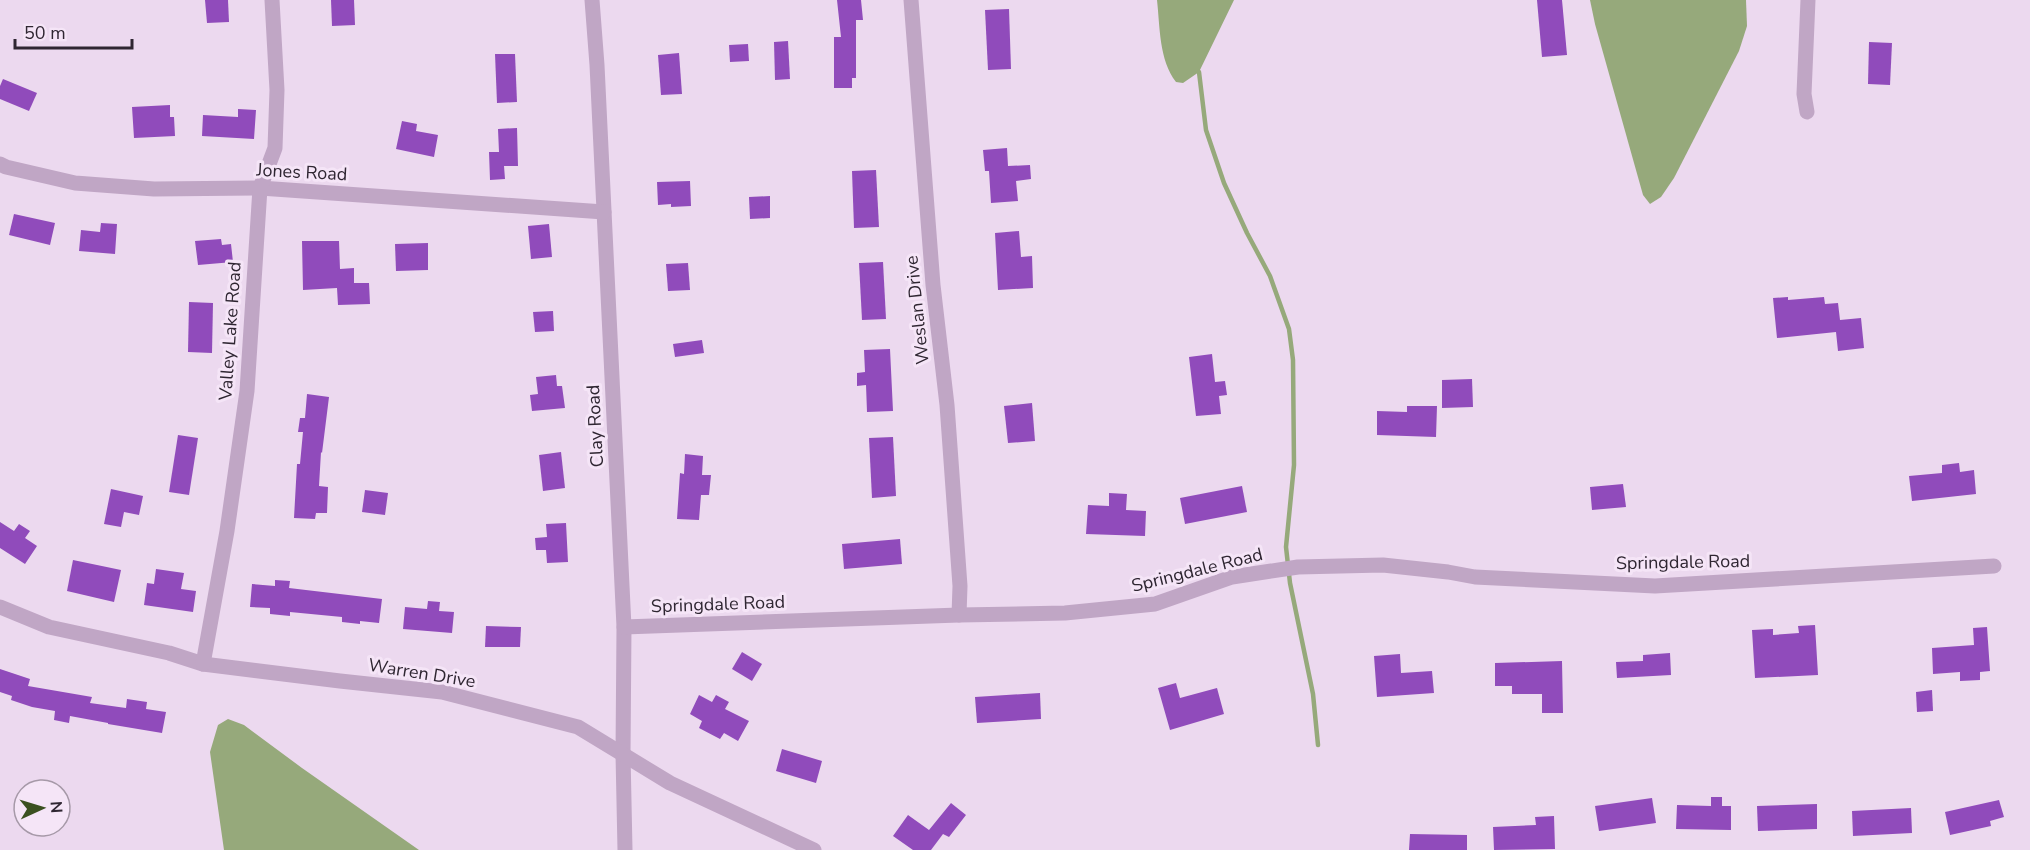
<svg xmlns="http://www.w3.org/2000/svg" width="2030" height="850" font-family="'Nunito Sans',sans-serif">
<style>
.water{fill:#96a97b}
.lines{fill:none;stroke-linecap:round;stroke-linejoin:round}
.stream{stroke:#96a97b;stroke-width:4.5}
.building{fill:#904bbb}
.minor{stroke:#c0a6c5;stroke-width:15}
.labels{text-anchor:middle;stroke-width:6;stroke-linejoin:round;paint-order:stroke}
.street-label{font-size:18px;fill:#2f2632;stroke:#f5e5f7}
</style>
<rect width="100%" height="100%" fill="#ecd9ef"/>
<g class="water">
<path d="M1157,0h77l-35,72 -16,11 -7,-1c-17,-22 -16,-55 -19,-82z"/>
<polygon points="1590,0 1746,0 1747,26 1739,51 1674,178 1661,197 1650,204 1643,195 1595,24"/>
<polygon points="228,719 244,725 302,768 419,850 224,850 210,752 218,725"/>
</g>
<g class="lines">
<polyline class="stream" points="1199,72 1206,130 1224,183 1247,233 1270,276 1289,329 1293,360 1294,465 1286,547 1290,583 1313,694 1318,745"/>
</g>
<g class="building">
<polygon points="205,0 228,0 229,22 207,23"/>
<polygon points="331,0 354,0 355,25 332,26"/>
<polygon points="837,0 861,0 863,20 856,20 856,78 852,78 852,88 834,88 834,37 841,37"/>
<polygon points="1537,0 1562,0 1567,55 1542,57"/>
<polygon points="1009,9 1011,69 988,70 985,10"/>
<polygon points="788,41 790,79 775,80 774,42"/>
<polygon points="1869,42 1892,43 1890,85 1868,84"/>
<polygon points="748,44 749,61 730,62 729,45"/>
<polygon points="679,53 682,94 661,95 658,55"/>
<polygon points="495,54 515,54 517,102 497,103"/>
<polygon points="3,79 37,93 29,111 0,99 0,86"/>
<polygon points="170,105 170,117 174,117 175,136 134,138 132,107"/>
<polygon points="238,109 256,110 254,139 202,136 203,115 238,117"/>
<polygon points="402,121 417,124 416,131 438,135 434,157 396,149"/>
<polygon points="517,128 518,166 504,166 505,179 490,180 489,152 499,152 498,129"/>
<polygon points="1007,148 1008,166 1030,165 1031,179 1016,181 1018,201 991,203 989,171 985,171 983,150"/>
<polygon points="876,170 879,227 854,228 852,171"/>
<polygon points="690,181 691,206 671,207 671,204 658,205 657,182"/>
<polygon points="770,196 770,218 750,219 749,197"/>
<polygon points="14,214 55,223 50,245 9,235"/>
<polygon points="101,223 117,224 115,254 79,251 81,230 100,232"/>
<polygon points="549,224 552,257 531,259 528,226"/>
<polygon points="1019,231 1021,257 1032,256 1033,288 998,290 995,233"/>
<polygon points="221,239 222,245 231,244 233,262 198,265 195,241"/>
<polygon points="302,241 339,241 340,269 354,268 354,283 369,283 370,304 338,305 337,288 303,290"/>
<polygon points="428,243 428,270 396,271 395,244"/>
<polygon points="883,262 886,319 862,320 859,263"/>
<polygon points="688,263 690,290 668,291 666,264"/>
<polygon points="1788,297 1788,300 1824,297 1825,304 1838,303 1840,320 1861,318 1864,348 1838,351 1836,332 1777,338 1773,298"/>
<polygon points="189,302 213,303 212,353 188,352"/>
<polygon points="553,311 554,331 535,332 533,312"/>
<polygon points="702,340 704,353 675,357 673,344"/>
<polygon points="890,349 893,411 867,412 866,385 857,386 857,373 865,372 864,350"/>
<polygon points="1212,354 1215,382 1225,381 1227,395 1219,396 1221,414 1196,416 1189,357"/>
<polygon points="556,375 557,386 562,386 565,408 532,411 530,395 538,394 536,377"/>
<polygon points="1472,379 1473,407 1442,408 1442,380"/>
<polygon points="307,394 329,397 322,453 321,452 319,486 328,487 327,513 316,513 315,519 294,518 297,464 300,464 303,432 298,432 300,418 305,418"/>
<polygon points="1032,403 1035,441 1008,443 1004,406"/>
<polygon points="1407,406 1437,406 1436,437 1377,435 1377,411 1407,412"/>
<polygon points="178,435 198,438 189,495 169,492"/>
<polygon points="893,437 896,496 872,498 869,438"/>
<polygon points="561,452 565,488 543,491 539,455"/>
<polygon points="685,454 703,456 702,475 711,475 709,495 701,495 699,520 677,519 680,473 684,474"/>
<polygon points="1959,463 1960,472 1974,470 1976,494 1912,501 1909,476 1942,473 1942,465"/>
<polygon points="1623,484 1626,507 1592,510 1590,487"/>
<polygon points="1242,486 1247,512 1185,524 1180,498"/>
<polygon points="111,489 143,496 139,515 124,512 121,527 104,524"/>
<polygon points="365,490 388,493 385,515 362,512"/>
<polygon points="1109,493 1127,494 1126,510 1146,511 1145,536 1086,534 1088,505 1109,506"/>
<polygon points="0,522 14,531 19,524 30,531 25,538 37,546 25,564 0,548"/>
<polygon points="566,523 568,562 547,563 546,550 536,550 535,538 547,537 546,524"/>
<polygon points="900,539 902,564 844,569 842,544"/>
<polygon points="73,560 121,570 114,602 67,591"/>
<polygon points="156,569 184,573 181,589 196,591 193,612 144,605 147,583 154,584"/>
<polygon points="275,580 290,581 289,588 382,599 379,623 360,621 360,624 342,622 342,617 290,612 290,616 270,614 270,608 250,607 252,584 275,586"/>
<polygon points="428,601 440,602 439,611 454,612 452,633 403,629 405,607 427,609"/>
<polygon points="1815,625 1818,675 1755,678 1752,630 1773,629 1773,635 1799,633 1798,626"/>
<polygon points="486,626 521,627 520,647 485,647"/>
<polygon points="1987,627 1990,671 1980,672 1980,680 1960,681 1960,672 1933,674 1932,648 1974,645 1973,628"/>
<polygon points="742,652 762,664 752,681 732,669"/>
<polygon points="1670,653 1671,675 1617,678 1616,662 1643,661 1643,655"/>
<polygon points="1400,654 1401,673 1432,671 1434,693 1377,697 1374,656"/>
<polygon points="1562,661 1563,713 1542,713 1542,694 1512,694 1512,686 1495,686 1495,663"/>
<polygon points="0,669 30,679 28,686 92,697 90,703 126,708 127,699 147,702 146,709 166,712 162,733 108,724 108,723 70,716 69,723 54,720 55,711 32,707 11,700 12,696 0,692"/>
<polygon points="1176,683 1180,698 1217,688 1224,714 1170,730 1158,688"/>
<polygon points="1932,690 1933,711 1917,712 1916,692"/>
<polygon points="1040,693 1041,719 977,723 975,697"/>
<polygon points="699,695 712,702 716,695 729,702 725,709 749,721 738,741 724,733 720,739 699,728 702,721 690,714"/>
<polygon points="782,749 822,761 816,783 776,771"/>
<polygon points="1711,797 1722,797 1722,806 1731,806 1731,830 1676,829 1677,805 1711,806"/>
<polygon points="1652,798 1656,823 1599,831 1595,806"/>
<polygon points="1999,800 2004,817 1990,821 1991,826 1950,835 1945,812"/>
<polygon points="951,803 966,815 949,837 943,834 931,850 913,850 893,836 908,815 929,830"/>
<polygon points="1817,804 1817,829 1758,831 1757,806"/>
<polygon points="1911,808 1912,833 1853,836 1852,811"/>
<polygon points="1554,816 1555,849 1494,850 1493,827 1536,825 1535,817"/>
<polygon points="1410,834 1467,835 1467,850 1409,850"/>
</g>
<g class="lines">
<g class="minor">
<polyline points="592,0 597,65 624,627 623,754 625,850"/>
<polyline points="911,0 933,285 947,405 960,586 959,615"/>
<polyline points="1807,112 1804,94 1808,0"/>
<polyline points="0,164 6,167 75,183 154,189 260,188 604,212"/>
<polyline points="0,607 49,627 169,653 203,664 340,681 442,692 578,727 670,783 814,850"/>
<polyline points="624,627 959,615 1065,613 1155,604 1232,577 1298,567 1383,565 1448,572 1475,577 1655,586 1994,566"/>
<polyline points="203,664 227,531 247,391 260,188 275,148 277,90 272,0"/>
</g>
</g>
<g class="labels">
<g class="street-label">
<text transform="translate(302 172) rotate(3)" y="6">Jones Road</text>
<text transform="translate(917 310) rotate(-96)" y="6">Weslan Drive</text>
<text transform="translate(230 331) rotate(-86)" y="6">Valley Lake Road</text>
<text transform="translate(595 426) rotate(-93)" y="6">Clay Road</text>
<text transform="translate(1683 562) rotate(-1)" y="6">Springdale Road</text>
<text transform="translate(1197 570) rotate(-14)" y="6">Springdale Road</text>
<text transform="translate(718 604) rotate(-2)" y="6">Springdale Road</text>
<text transform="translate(422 673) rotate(9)" y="6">Warren Drive</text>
</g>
</g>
<g transform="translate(42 808) rotate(86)"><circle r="28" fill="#f5e5f7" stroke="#a699a8" stroke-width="1.5"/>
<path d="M0-4.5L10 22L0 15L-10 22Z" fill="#3b5020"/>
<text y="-9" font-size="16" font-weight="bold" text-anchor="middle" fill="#2f2632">N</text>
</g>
<path d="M15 39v9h117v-9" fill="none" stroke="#2f2632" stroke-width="3"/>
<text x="24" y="39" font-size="18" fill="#2f2632" stroke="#f5e5f7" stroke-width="4.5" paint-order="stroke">50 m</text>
</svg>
